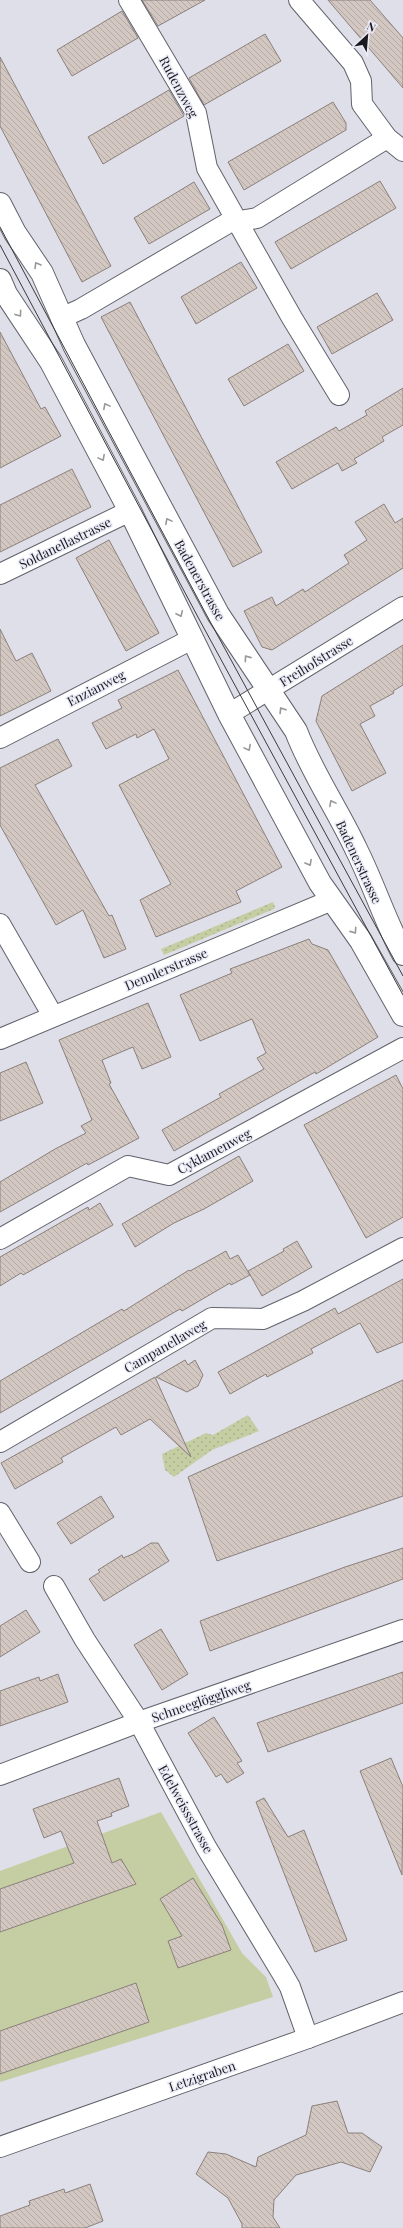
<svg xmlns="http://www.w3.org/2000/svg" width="403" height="2228" font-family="'Playfair Display',serif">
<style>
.green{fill:url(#green-dots)}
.pitch{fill:#c4cea2}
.building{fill:url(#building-back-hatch);stroke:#8b807b}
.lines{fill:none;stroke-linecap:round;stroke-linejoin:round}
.minor-casing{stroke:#62626c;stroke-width:22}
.tertiary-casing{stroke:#62626c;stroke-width:24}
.minor{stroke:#fff;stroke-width:20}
.tertiary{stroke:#fff;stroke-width:22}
.tram{stroke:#3a3a3f;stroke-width:1}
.oneway{stroke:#98989a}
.labels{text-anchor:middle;stroke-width:3;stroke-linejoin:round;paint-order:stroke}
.street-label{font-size:13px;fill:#1a1a1e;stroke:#ececf8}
</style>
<defs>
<pattern id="green-dots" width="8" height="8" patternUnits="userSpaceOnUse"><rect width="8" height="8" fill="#c4cea2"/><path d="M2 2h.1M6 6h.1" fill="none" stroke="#a8b08b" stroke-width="1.8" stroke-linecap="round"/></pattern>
<pattern id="building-back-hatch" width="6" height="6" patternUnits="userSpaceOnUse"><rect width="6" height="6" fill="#d3c7c1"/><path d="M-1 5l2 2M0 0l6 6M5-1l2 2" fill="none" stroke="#b5aaa5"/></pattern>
</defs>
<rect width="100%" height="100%" fill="#dfdfea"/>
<g class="green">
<polygon points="273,902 275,907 274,909 164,955 161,949"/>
<polygon points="248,1415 259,1431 212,1450 174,1477 165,1470 162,1454 206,1433 213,1435"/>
</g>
<polygon class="pitch" points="161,1812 242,1953 266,1977 273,1997 0,2082 0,1871"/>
<g class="building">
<polygon points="142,0 205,0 158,26"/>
<polygon points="328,0 370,0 403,38 403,88"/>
<polygon points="122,11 138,38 72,76 57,50"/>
<polygon points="265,34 281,61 204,105 189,78"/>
<polygon points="0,57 111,266 82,282 0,126"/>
<polygon points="169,90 184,116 103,164 88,137"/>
<polygon points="333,102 346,123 346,130 244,190 228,162"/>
<polygon points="380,181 396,208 291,269 275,242"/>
<polygon points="194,182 210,209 149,244 134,218"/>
<polygon points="241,262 257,288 196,324 181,297"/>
<polygon points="377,293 393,320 332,354 317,327"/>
<polygon points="130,302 262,552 233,567 101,317"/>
<polygon points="0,332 41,409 45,407 61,436 0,468"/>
<polygon points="288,344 304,371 244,406 228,379"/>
<polygon points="403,388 403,425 382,437 384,441 354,459 357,463 342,471 338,463 292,489 276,462 336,427 339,431 367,415 365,411"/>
<polygon points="72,469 91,507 0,552 0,505"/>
<polygon points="384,504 395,523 403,518 403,568 272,650 262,647 244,611 272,597 276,606 303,589 305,592 349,563 344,555 367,540 355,522"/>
<polygon points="109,540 159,633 126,651 76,558"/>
<polygon points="0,629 16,661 32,653 51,691 0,716"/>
<polygon points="403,645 403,685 393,691 394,693 370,706 375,716 360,724 386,773 352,791 316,721 322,696"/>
<polygon points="178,670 282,867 236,891 241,902 156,937 140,900 171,884 119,785 169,759 154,729 137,738 136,734 106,749 92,723 122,708 118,700"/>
<polygon points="58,739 72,766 35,785 109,916 112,915 126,949 104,958 83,910 56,925 0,825 0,768"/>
<polygon points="309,939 312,944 328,950 378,1037 316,1074 315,1072 174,1151 162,1130 221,1097 219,1094 264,1069 257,1058 266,1053 252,1019 200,1041 180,995 232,973 230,969"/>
<polygon points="148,1003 171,1057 142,1069 133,1047 102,1060 111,1083 109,1084 139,1138 88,1165 87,1163 0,1212 0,1182 55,1149 86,1133 81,1126 92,1120 59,1040"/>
<polygon points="26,1062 43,1103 0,1121 0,1073"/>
<polygon points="396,1075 403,1089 403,1217 366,1238 304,1125"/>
<polygon points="239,1156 253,1181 204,1209 174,1223 135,1247 122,1224"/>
<polygon points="100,1203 113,1225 23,1275 21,1273 0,1286 0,1257 88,1207 89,1210"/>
<polygon points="297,1241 312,1267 262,1296 248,1271 284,1251 283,1249"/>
<polygon points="226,1251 230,1259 238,1255 250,1275 231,1285 230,1283 182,1311 180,1309 0,1413 0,1381 122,1309 124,1311 189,1270 190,1271"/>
<polygon points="403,1279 403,1342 377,1353 360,1323 311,1349 313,1353 267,1377 266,1374 230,1394 218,1372 335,1308 338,1314"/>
<polygon points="185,1360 188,1365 195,1360 203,1375 198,1386 187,1392 156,1377"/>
<polygon points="155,1377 191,1457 150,1419 121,1435 116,1427 61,1458 63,1462 15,1489 1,1463"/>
<polygon points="403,1380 403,1496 217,1561 188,1477"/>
<polygon points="101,1496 114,1517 71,1544 57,1523"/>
<polygon points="151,1543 158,1543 169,1561 104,1601 89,1579 100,1572 98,1570 122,1555 123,1558 133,1554"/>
<polygon points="403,1548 403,1579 210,1651 200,1621 345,1567"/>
<polygon points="26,1610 40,1632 0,1657 0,1626"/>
<polygon points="161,1629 188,1674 162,1690 134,1645"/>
<polygon points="403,1672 403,1703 268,1752 257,1723"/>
<polygon points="58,1674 68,1702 0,1726 0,1691 39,1677 40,1681"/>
<polygon points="214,1717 242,1761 237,1763 244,1773 227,1783 221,1774 216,1777 188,1733"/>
<polygon points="391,1758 403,1787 402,1875 360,1771"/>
<polygon points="119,1778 129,1806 111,1813 112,1816 97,1821 112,1863 121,1859 136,1884 0,1932 0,1889 74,1863 61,1831 44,1838 33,1809"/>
<polygon points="264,1798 288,1837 304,1830 347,1940 315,1952 256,1802"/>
<polygon points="193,1878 222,1925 231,1950 178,1968 168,1941 182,1936 160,1899"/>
<polygon points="136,1983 149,2022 0,2074 0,2031"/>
<polygon points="337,2101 348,2133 362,2133 382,2147 370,2172 341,2162 296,2175 274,2200 273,2217 280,2228 242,2228 242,2224 228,2198 196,2174 208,2152 226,2154 256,2167 258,2157 306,2135 312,2106"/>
<polygon points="90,2184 103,2221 85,2228 0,2228 0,2216 30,2205 29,2201 64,2189 65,2193"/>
</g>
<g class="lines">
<defs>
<g id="minor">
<polyline points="129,0 196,113 207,168 292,318 339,395"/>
<polyline points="299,0 353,63 361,81 362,104 387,138 403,151"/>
<polyline points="61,318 81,309 228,223 257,218 387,138"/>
<polyline points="0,574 130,511"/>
<polyline points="229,714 403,607"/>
<polyline points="0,738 192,639"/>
<polyline points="0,924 53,1016"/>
<polyline points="0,1039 332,900"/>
<polyline points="0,1239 128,1166 169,1175 403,1048"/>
<polyline points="0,1442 212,1318 263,1319 303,1301 403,1248"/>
<polyline points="0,1513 30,1562"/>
<polyline points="54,1586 85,1640 139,1722 206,1847 282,1973 290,1987 308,2038"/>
<polyline points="0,1775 139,1722 403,1630"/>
<polyline points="0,2147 308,2038 403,2002"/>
</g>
<g id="tertiary">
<path d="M0,204l15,29 27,40 32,72 144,269 78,117c16,42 42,79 61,120 17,34 28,70 46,103"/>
<polyline points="0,280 6,294 51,362 130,511 229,714 320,883 361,941 403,1015"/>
</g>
</defs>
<use href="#minor" class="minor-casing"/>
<use href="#tertiary" class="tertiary-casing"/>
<use href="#minor" class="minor"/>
<use href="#tertiary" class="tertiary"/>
<g class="tram">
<polyline points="0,227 206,614 403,976"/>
<polyline points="0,245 199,619 403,995"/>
</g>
</g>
<defs><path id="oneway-chevron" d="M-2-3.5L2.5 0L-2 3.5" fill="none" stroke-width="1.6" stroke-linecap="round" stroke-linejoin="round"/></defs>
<g class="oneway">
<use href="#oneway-chevron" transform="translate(37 265) rotate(-121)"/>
<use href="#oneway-chevron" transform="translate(19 314) rotate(54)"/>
<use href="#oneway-chevron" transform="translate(106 406) rotate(-118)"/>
<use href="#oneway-chevron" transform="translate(102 458) rotate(62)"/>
<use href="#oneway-chevron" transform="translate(168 521) rotate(-118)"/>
<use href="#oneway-chevron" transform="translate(180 614) rotate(65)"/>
<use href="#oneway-chevron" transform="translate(247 658) rotate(-125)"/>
<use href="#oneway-chevron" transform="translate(282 710) rotate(-122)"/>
<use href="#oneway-chevron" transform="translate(248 748) rotate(62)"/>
<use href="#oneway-chevron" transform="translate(332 803) rotate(-118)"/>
<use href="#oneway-chevron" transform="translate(309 863) rotate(61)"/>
<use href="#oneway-chevron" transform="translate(354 931) rotate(55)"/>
</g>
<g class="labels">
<g class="street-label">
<text transform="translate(179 87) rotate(62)" y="5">Rudenzweg</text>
<text transform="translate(65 543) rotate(-26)" y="5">Soldanellastrasse</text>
<text transform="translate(200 580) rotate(61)" y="5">Badenerstrasse</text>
<text transform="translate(316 661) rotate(-32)" y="5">Freihofstrasse</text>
<text transform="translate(96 688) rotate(-27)" y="5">Enzianweg</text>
<text transform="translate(359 862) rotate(65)" y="5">Badenerstrasse</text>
<text transform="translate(166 969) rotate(-23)" y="5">Dennlerstrasse</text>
<text transform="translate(214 1151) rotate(-28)" y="5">Cyklamenweg</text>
<text transform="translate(165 1346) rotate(-30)" y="5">Campanellaweg</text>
<text transform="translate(201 1701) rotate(-19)" y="5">Schneeglöggliweg</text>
<text transform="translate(186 1809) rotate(61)" y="5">Edelweissstrasse</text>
<text transform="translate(202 2076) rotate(-19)" y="5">Letzigraben</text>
</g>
</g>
<g transform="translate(367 36) rotate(26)" stroke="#ececf8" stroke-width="3" paint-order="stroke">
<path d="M0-3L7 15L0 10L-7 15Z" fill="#1a1a1e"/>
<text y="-6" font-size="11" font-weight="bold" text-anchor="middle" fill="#1a1a1e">N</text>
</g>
</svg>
